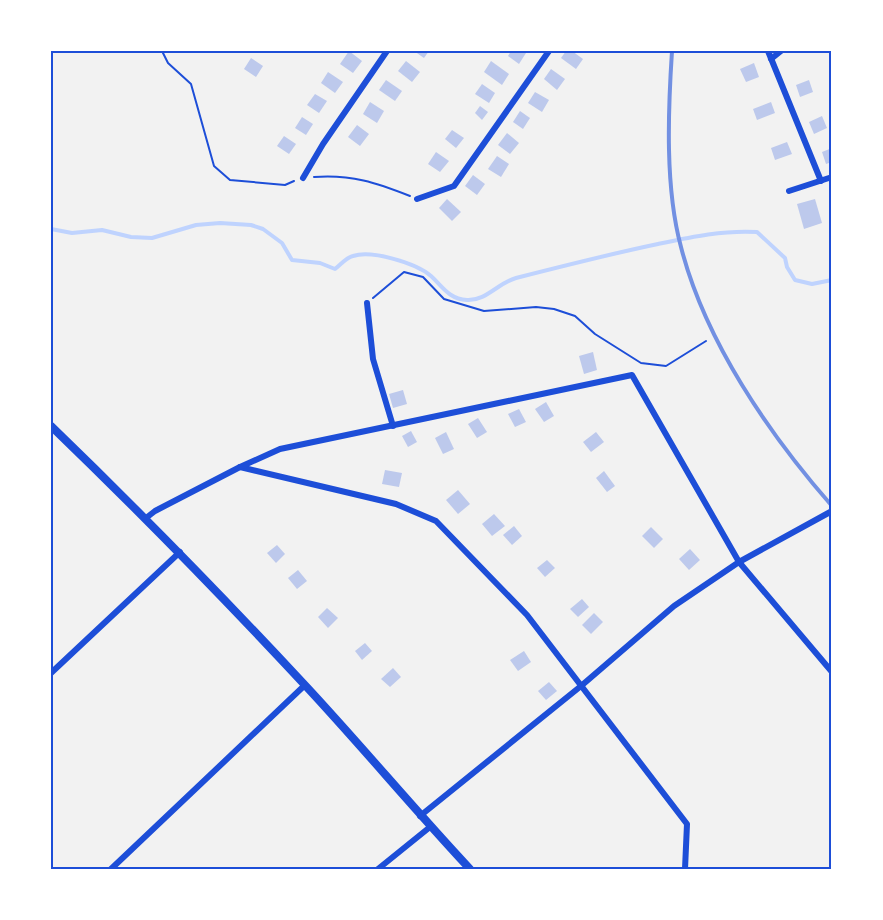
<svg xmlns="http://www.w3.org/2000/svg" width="883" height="920" font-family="Ubuntu,sans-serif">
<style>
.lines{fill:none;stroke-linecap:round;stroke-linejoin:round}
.stream{stroke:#bfd3fe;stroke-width:4}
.building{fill:#bdc9ec}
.path{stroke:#1d4ed8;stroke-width:2}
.minor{stroke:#1d4ed8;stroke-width:6}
.tertiary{stroke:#1d4ed8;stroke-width:8}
.rail{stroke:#7290e2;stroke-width:4}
.neatline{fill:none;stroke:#1d4ed8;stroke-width:2}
</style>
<rect width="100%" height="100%" fill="#f2f2f2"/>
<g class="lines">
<path class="stream" d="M51,229l21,4 30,-3 29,7 21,1 44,-13 24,-2 31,2 12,4 19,14 10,17 28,3 15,6c5,-4 12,-12 18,-13 19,-6 63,7 78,20 12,11 18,23 36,24 19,1 31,-17 49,-22 47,-12 94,-24 142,-34 33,-7 65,-14 99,-12l28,26 2,9 8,13 17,4 20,-4"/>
</g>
<g class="building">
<polygon points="349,51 362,61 353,73 340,64"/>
<polygon points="414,51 429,51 424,58"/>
<polygon points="511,51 523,51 526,53 519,64 508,56"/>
<polygon points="566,51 572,51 583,59 576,69 561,58"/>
<polygon points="251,58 263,66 256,77 244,69"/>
<polygon points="406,61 420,72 412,82 398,71"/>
<polygon points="491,61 509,74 502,85 484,72"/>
<polygon points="754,63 759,77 746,82 740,69"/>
<polygon points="551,69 565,79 557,90 544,79"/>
<polygon points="328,72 343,82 335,93 321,83"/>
<polygon points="386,80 402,91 395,101 379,90"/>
<polygon points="809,80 813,92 800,97 796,85"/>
<polygon points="482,84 495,93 489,103 475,94"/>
<polygon points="535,92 549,100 542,112 528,103"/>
<polygon points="315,94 327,101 319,113 307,105"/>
<polygon points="370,102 384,111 377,123 363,114"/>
<polygon points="771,102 775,113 757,120 753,109"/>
<polygon points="480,106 488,112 482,120 475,113"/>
<polygon points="520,111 530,118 523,129 513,122"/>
<polygon points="822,116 827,128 814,134 809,122"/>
<polygon points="302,117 313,124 306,135 295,128"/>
<polygon points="357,125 369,134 360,146 348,137"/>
<polygon points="452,130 464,138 456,148 445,139"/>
<polygon points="507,133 519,143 510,154 498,145"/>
<polygon points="284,136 296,144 289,154 277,146"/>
<polygon points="787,142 792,154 775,160 771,148"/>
<polygon points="832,148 832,162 826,164 822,152"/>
<polygon points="436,152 449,161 440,172 428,164"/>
<polygon points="497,156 509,164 501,177 488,169"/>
<polygon points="473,175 485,184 477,195 465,186"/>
<polygon points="447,199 461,212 452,221 439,208"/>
<polygon points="815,199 822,223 804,229 797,204"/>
<polygon points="593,352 597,370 584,374 579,356"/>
<polygon points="403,390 407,404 393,408 389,394"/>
<polygon points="546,402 554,416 544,422 535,409"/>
<polygon points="519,409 526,422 515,427 508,414"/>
<polygon points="478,418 487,432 477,438 468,424"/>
<polygon points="411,431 417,442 408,447 402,436"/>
<polygon points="446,432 454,449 443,454 435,438"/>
<polygon points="596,432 604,442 591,452 583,442"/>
<polygon points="385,470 402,473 399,487 382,484"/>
<polygon points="604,471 615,486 607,492 596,478"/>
<polygon points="458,490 470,504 458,514 446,500"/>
<polygon points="494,514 505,526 492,536 482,524"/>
<polygon points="514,526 522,536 512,545 503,535"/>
<polygon points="651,527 663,539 654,548 642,536"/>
<polygon points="277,545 285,554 276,563 267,553"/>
<polygon points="690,549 700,560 689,570 679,559"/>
<polygon points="547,560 555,568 545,577 537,568"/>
<polygon points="298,570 307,581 297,589 288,578"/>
<polygon points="582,599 589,607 578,617 570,609"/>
<polygon points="327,608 338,618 328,628 318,617"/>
<polygon points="594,613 603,622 591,634 582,625"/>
<polygon points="365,643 372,651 362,660 355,651"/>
<polygon points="524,651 531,662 518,671 510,660"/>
<polygon points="393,668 401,677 390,687 381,679"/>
<polygon points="549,682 557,691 546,700 538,691"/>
</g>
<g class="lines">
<g class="path">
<polyline points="162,51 168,63 191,84 214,166 230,180 285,185 294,181"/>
<path d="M314,177c37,-3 63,6 96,19"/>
<polyline points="373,298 404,272 423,277 444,299 484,311 536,307 554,309 575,316 595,334 641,363 666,366 706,341"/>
</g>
<g class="minor">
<polyline points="768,51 821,181"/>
<polyline points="771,59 781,51"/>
<polyline points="303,178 323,144 387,51"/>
<polyline points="789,191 832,177"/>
<polyline points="417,199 454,186 549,51"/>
<polyline points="367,303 373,359 393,426"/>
<polyline points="240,467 396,504 436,521 527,615 687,824 685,869"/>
<polyline points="146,518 155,511 240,467 280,449 632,375 739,562 832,672"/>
<polyline points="51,673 180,552"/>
<polyline points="420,816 581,686 674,606 739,562 832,511"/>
<polyline points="111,869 305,685"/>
<polyline points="378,869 430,827"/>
</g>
<path class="tertiary" d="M51,426c86,83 170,169 252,257 57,61 110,125 167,186"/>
<path class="rail" d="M672,51c-4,61 -7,137 9,196 24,94 88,187 151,259"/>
</g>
<rect width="883" height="920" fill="none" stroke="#ffffff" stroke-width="105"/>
<rect x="52" y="52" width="778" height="816" class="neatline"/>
</svg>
